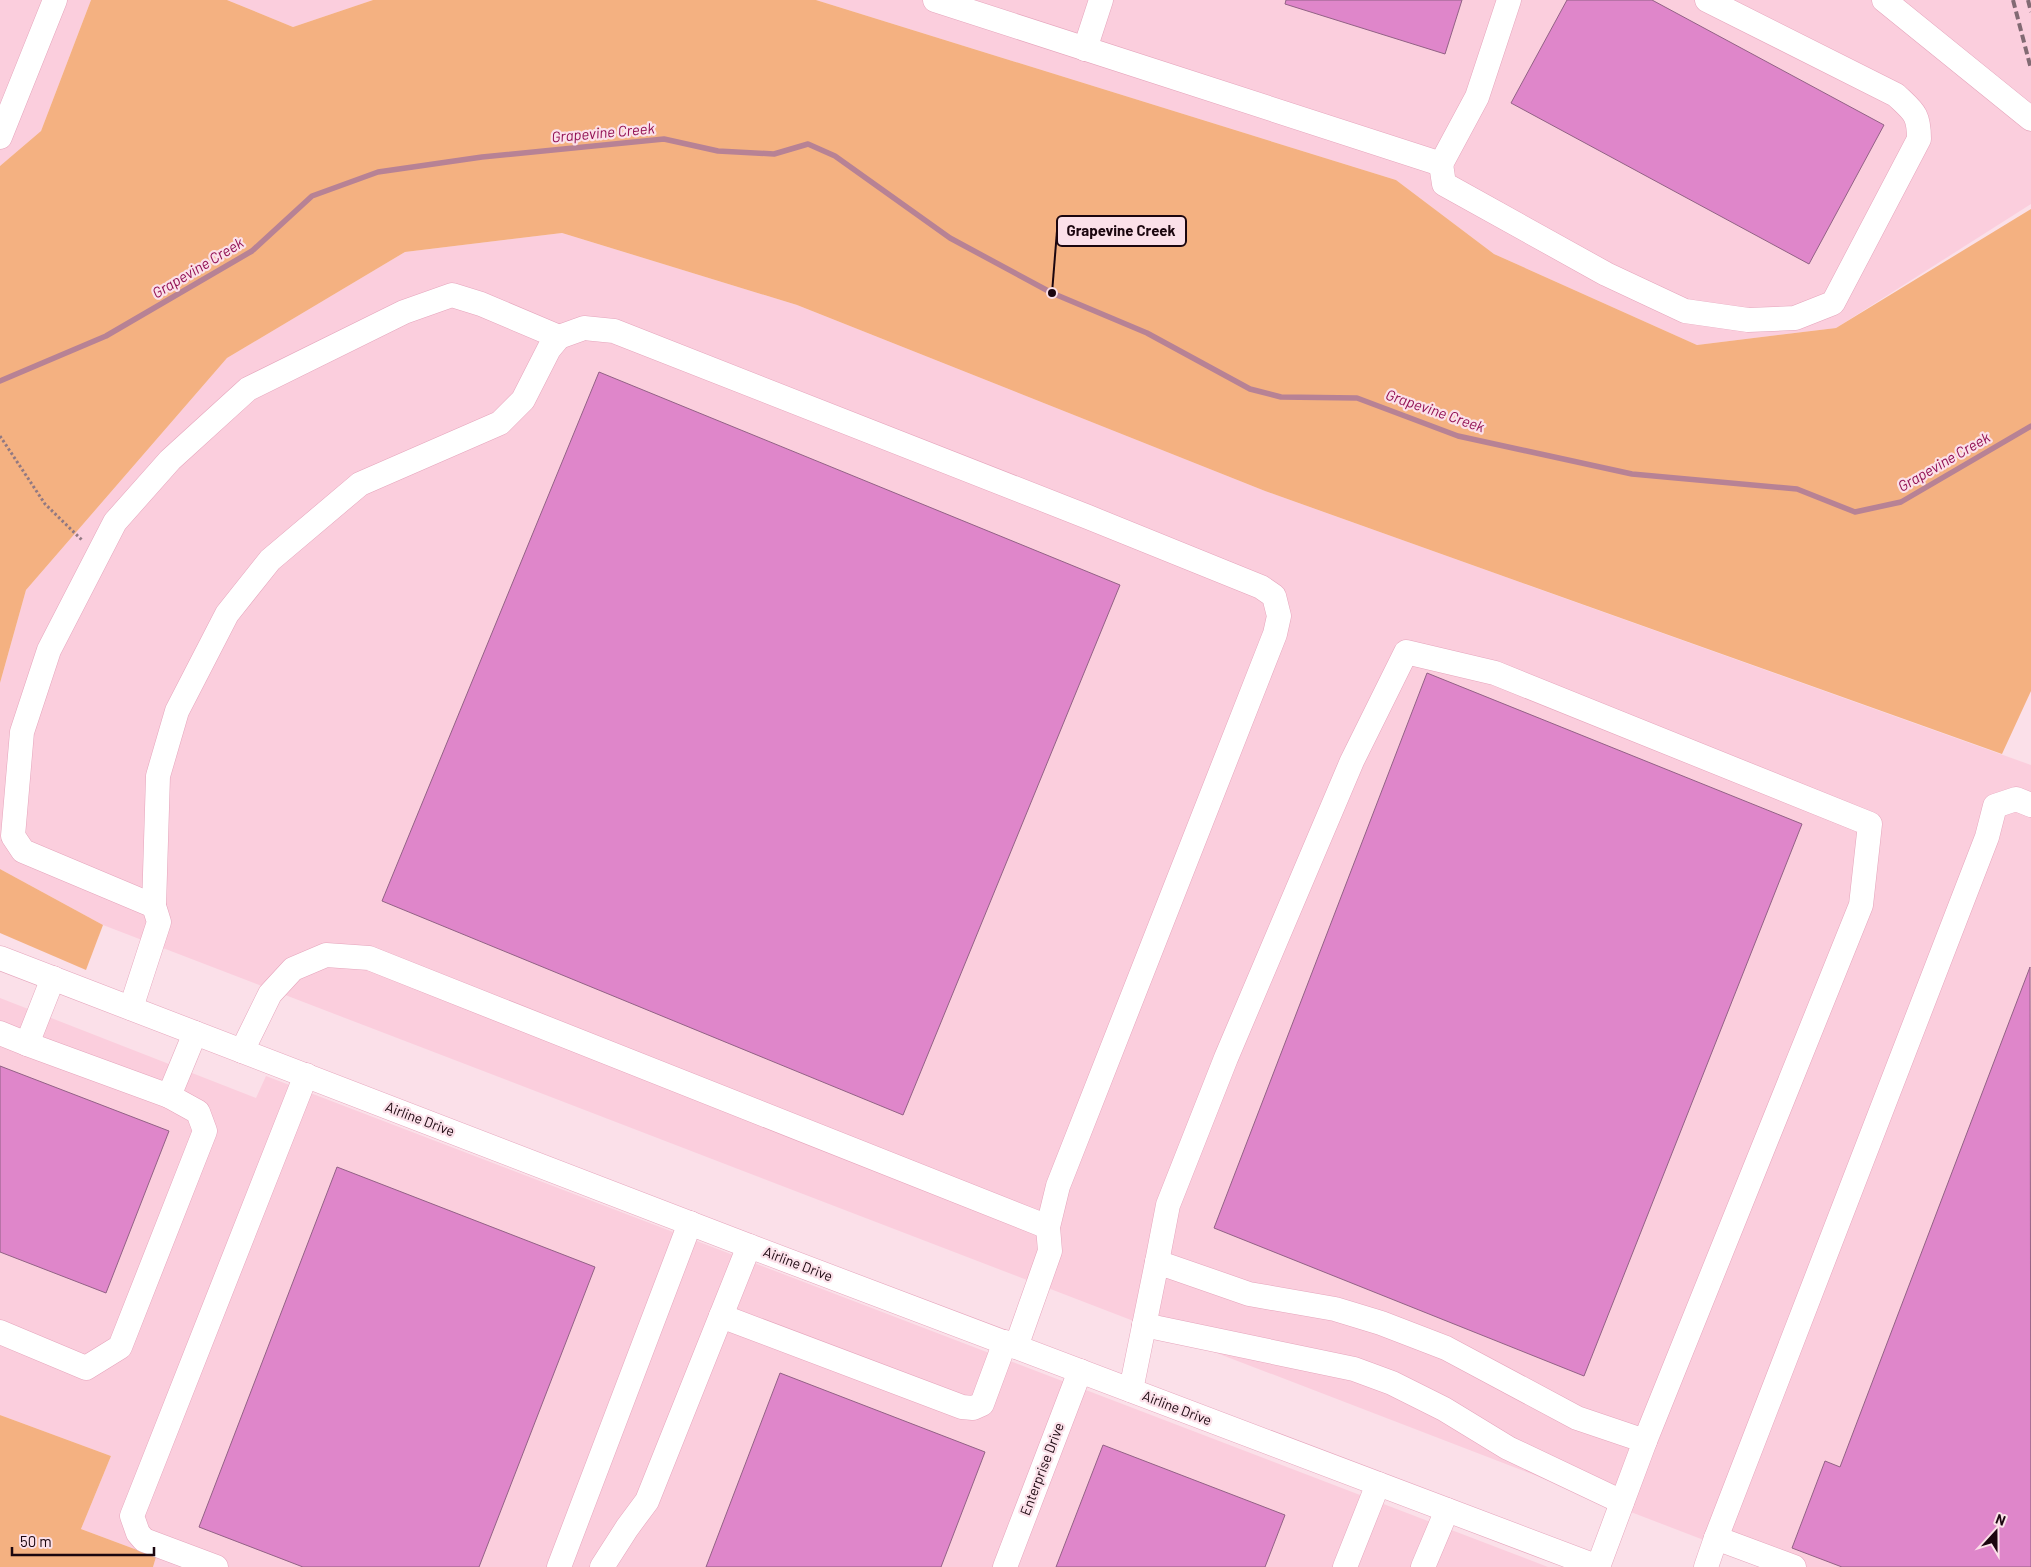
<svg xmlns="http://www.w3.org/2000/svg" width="2031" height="1567" font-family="Barlow,sans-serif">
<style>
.built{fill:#fbcedd}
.green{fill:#f4b181}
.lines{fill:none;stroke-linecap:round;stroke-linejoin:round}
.stream{stroke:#b78295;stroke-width:5.5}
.building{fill:#df86ca;stroke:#926185}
.minor-casing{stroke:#e5a5bc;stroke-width:25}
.path{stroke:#917982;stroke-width:3;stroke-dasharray:2.5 2.5;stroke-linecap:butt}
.minor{stroke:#fff;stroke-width:24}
.rail{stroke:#826a73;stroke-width:4;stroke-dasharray:8 4;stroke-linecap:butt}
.labels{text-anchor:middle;stroke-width:4.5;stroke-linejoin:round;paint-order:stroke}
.street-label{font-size:14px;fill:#1b060f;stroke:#fbe0e9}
.water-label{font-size:15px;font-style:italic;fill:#921154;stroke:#fbe0e9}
.leader{fill:none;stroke:#1b060f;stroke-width:2}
.callout-dot{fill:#1b060f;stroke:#fbe0e9;stroke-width:2}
.callout{fill:#fbe0e9;stroke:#1b060f;stroke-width:2}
.callout-label{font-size:15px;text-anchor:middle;font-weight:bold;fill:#1b060f}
</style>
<rect width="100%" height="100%" fill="#fbe0e9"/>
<g class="built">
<polygon points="0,0 91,0 41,131 0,166"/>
<polygon points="227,0 373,0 293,27"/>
<polygon points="816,0 2031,0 2031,204 1836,328 1697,345 1494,254 1396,180"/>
<polygon points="562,233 797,305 1265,491 2031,765 2031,1567 1774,1567 103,925 0,869 0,683 26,590 227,358 405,252"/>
<polygon points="0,998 256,1098 266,1076 1548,1567 153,1567 156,1557 81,1529 111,1456 0,1415"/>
</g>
<g class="green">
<polygon points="91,0 227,0 293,27 373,0 816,0 1396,180 1494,254 1697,345 1836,328 2031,209 2031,691 2002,754 1265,491 797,305 562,233 405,252 227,358 26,590 0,683 0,166 41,131"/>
<polygon points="0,869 103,925 86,970 0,933"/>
<polygon points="0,1415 111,1456 81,1529 156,1557 153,1567 0,1567"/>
</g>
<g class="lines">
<polyline class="stream" points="0,381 106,336 252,251 312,196 378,172 482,157 664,139 718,151 774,154 808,144 835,156 950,238 1052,293 1147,333 1250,389 1281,397 1357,398 1458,436 1632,474 1797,489 1855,512 1901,502 2031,426"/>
</g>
<g class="building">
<polygon points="1286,0 1462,0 1445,54 1285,4"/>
<polygon points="1567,0 1652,0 1884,125 1809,264 1511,103"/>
<polygon points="599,372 1120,585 903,1115 382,901"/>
<polygon points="1427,673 1802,824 1584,1376 1214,1228"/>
<polygon points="2030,967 2031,1567 1842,1567 1792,1548 1825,1461 1840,1467"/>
<polygon points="0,1066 169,1131 106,1293 0,1252"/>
<polygon points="337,1167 595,1267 479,1567 303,1567 199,1527"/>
<polygon points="780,1373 985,1452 941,1567 706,1567"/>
<polygon points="1103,1445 1285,1515 1265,1567 1056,1567"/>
</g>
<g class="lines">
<defs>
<g id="minor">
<polyline points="935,0 1441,164 1477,97 1509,0"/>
<polyline points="1884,0 2031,119"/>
<polyline points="1085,49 1101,0"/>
<polyline points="0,137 55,0"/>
<path d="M1441,164l3,20 162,90 79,37 63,9 47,-2 38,-15 86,-164c0,-25 -5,-27 -23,-44l-189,-95"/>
<polyline points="154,906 23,851 13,836 22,732 49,650 115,522 170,460 248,389 404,312 452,295 481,304 559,337"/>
<polyline points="0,958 749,1246 1598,1567"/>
<polyline points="53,978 27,1044 169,1096 195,1033"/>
<polyline points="131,1008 159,922 154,906 158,776 177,711 227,614 270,560 360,484 500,423 523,400 549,349 559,337 584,328 614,331 1088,517 1261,587 1274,596 1279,616 1275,634 1058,1186 1048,1227 1050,1251 1016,1347"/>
<polyline points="0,1033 27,1044"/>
<polyline points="242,1051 270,994 293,969 326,955 369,958 1048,1227"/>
<polyline points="1157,1262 1168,1205 1226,1058 1352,761 1406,652 1495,673 1870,824 1861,905 1645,1441"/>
<polyline points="721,1316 962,1407 973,1408 982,1404 1005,1342"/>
<polyline points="1144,1325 1354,1369 1392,1383 1444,1409 1508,1448 1622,1502"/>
<polyline points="0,1332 86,1368 120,1347 205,1131 198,1112 169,1096"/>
<polyline points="1131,1390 1157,1262 1249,1294 1335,1309 1381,1323 1446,1348 1577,1418 1645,1441 1598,1567"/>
<polyline points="216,1567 144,1540 138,1533 132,1516 306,1075"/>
<polyline points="559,1567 690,1223"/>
<polyline points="602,1567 627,1528 647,1501 749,1246"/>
<polyline points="1005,1567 1080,1371"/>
<polyline points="1345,1567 1378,1484"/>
<polyline points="1423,1567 1447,1510"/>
<polyline points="1706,1567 1716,1538"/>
<polyline points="1794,1567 1716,1538 1987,837 1995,806 2016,799 2031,805"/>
</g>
</defs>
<use href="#minor" class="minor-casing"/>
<polyline class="path" points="0,436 45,504 83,541"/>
<use href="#minor" class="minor"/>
<g class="rail">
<polyline points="2013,0 2031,69"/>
<polyline points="2028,0 2031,12"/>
</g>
</g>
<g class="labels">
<g class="street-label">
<text transform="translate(420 1119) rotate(21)" y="5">Airline Drive</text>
<text transform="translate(798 1264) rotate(21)" y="5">Airline Drive</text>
<text transform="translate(1177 1408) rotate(21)" y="5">Airline Drive</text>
<text transform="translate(1042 1469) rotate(-69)" y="5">Enterprise Drive</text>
</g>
<g class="water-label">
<text transform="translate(603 133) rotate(-5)" y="5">Grapevine Creek</text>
<text transform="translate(198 268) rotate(-31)" y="5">Grapevine Creek</text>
<text transform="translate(1435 411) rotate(19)" y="5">Grapevine Creek</text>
<text transform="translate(1944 462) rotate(-30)" y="5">Grapevine Creek</text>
</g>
</g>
<path class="leader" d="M1052 293L1057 231"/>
<circle class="callout-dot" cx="1052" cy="293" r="5"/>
<rect class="callout" x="1057" y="216" width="129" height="30" rx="5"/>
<g class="callout-label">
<text x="1121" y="236">Grapevine Creek</text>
</g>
<g transform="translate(1996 1532) rotate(21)" stroke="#fbe0e9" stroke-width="4" paint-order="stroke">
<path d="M0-4L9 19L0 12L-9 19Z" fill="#1b060f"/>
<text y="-8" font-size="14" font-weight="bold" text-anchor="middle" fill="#1b060f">N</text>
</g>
<path d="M12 1547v8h142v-8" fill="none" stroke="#1b060f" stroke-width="2.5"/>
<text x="20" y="1547" font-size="15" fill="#1b060f" stroke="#fbe0e9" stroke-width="4" paint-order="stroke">50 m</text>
</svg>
